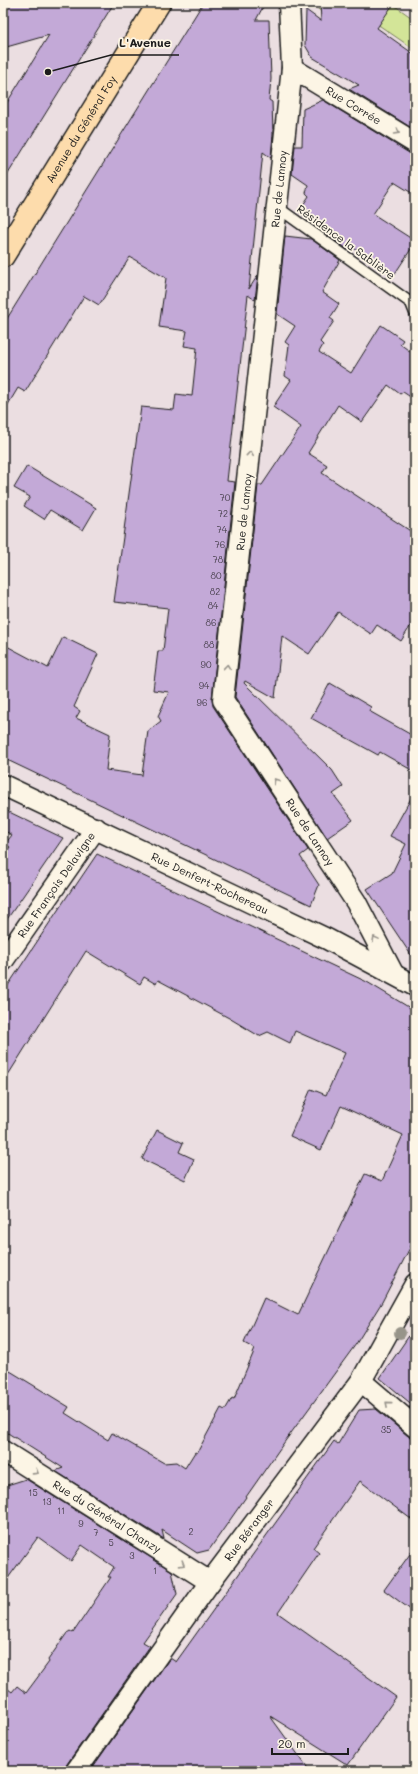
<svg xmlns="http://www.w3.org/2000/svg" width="418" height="1774" font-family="Mali,sans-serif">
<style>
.green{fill:#d3e598;stroke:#78805a}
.building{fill:#c3a9d7;stroke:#1c1c1c}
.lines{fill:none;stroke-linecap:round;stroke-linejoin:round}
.service-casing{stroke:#1c1c1c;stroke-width:13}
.minor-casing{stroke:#1c1c1c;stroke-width:23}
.primary-casing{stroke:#1c1c1c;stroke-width:25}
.service{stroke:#fcf5e5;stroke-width:10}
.minor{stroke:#fcf5e5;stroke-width:20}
.primary{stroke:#fddcac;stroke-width:22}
.tree{fill:#979489}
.oneway{stroke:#97938b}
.labels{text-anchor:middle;stroke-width:3.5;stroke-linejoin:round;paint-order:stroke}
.number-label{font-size:9px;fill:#463f4b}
.street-label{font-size:11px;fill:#1c1c1c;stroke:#fcf5e5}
.leader{fill:none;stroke:#1c1c1c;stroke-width:1.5}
.callout-dot{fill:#1c1c1c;stroke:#fcf5e5;stroke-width:1.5}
.callout-label{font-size:12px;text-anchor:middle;font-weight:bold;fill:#1c1c1c;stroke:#fcf5e5;stroke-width:3.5;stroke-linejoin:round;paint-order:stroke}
</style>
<rect width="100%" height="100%" fill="#ebdee1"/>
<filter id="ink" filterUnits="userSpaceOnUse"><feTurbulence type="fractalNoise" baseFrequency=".025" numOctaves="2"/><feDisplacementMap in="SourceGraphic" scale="8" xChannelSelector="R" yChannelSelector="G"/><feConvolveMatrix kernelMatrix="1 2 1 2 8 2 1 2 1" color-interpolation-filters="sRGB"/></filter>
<g filter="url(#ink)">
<polygon class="green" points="311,3 391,3 415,20 415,50 351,6 336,24"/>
<g class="building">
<polygon points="3,3 114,3 3,182 3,109 49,35 3,48"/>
<polygon points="203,3 265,3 256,20 269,20 271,79 269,100 272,102 273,134 271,158 263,152 249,289 258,275 255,300 248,295 227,481 235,482 212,699 213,706 308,850 300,856 319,885 311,905 3,758 3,644 48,668 63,637 98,654 74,707 80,711 76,718 110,734 106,770 142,775 148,731 161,721 158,716 169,692 153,690 158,651 163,651 168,608 114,602 141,407 174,410 176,394 192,396 197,348 184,346 187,331 159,327 166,278 130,257 99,305 84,296 25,392 18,388 3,413 3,325"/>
<polygon points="320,3 394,3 377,28 415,55 415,130 349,89 359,85 312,57 305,45 306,10 321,21"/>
<polygon points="323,100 409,153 415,154 415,195 394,182 373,214 415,241 415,243 394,275 349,245 347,249 312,224 299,211 309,196 306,193 308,185 292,174 295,146 302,146 303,109"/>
<polygon points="285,236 311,239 340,260 322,292 339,304 330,318 334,321 320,342 323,345 319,352 351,373 381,325 403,340 400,344 415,355 415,400 403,392 400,394 388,385 362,422 338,405 308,453 327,465 322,473 415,534 415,619 401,641 377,625 371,634 338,612 309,654 282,636 275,698 245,681 244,683 332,770 343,787 333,794 353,820 327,838 235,697 258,485 262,485 301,427 273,407 291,380 285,376 289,345 285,342 295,326 277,314"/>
<polygon points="27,466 96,508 83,530 50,510 44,519 24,506 30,497 14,488"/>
<polygon points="330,683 371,707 369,711 415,737 415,772 380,752 378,755 311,718"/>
<polygon points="415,791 415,961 367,889 392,873 406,844 390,836"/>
<polygon points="3,809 63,838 3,925 3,856 10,847 5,844 12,835 3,830"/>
<polygon points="97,854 367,982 415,1011 415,1238 382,1302 356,1344 283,1444 209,1550 197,1553 162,1530 164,1539 55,1471 63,1468 3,1430 3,1381 10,1371 69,1407 65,1413 108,1440 112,1433 164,1463 176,1462 185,1468 195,1452 197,1453 221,1408 225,1410 232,1398 234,1399 255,1349 244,1343 264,1298 298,1315 365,1174 382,1181 403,1135 341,1106 321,1150 290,1136 311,1089 326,1095 345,1053 295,1031 290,1043 268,1032 259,1036 229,1018 158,980 156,984 144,977 140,984 86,951 3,1083 3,993 74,886 74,888"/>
<polygon points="157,1130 183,1143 179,1152 194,1159 185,1180 142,1159"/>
<polygon points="415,1327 415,1412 409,1407 415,1407 380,1378"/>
<polygon points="376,1409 408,1436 415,1438 415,1522 360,1481 313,1548 319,1553 278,1613 396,1697 348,1765 270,1716 310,1771 90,1771 170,1658 176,1662 334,1441 338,1444 359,1410"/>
<polygon points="26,1479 172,1571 177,1594 143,1642 150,1646 67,1764 65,1771 3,1771 3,1685 12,1692 17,1686 26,1693 49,1662 48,1660 67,1633 70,1631 73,1633 111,1577 108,1577 114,1567 82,1545 71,1561 38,1537 3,1585 3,1491 7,1485"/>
<polygon points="415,1547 415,1613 384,1590"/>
</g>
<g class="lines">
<defs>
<polyline id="service" points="277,207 411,303 415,313"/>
<g id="minor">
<path id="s1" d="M289,3l3,65 -69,632 133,202 37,71"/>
<path id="s2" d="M292,68l123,75"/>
<path id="s3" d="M3,785l324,154 88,47"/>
<path id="s4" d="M3,961l93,-133"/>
<polyline points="361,1381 415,1427"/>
<path id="s5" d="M3,1451l207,131"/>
<path id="s6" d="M76,1771l134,-189 151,-201 54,-97"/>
</g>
<g id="primary">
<path id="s7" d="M3,256l156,-253"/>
</g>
</defs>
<use href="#service" class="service-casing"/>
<use href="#minor" class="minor-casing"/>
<use href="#primary" class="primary-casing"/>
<use href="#service" class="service"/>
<use href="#minor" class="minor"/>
<use href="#primary" class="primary"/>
</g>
<circle class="tree" cx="400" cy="1333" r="6"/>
<defs><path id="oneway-chevron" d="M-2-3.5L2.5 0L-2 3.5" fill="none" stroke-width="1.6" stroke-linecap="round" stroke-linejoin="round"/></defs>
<g class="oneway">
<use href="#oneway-chevron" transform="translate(397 132) rotate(31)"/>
<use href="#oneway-chevron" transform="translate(250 454) rotate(-84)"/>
<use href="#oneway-chevron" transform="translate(227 667) rotate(-84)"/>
<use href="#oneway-chevron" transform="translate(276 781) rotate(-123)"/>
<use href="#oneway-chevron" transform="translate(375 939) rotate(-118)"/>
<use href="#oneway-chevron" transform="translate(388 1404) rotate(-140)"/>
<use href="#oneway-chevron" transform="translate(36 1472) rotate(32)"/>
<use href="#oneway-chevron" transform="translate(182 1564) rotate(32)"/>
</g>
</g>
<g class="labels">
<g class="number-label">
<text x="225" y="501">70</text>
<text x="223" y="517">72</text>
<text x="222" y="533">74</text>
<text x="220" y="548">76</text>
<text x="218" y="563">78</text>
<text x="216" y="579">80</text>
<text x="215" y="595">82</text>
<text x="213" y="609">84</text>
<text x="211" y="626">86</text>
<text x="209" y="648">88</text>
<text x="206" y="668">90</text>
<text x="204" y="689">94</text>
<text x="202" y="706">96</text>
<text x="386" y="1433">35</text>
<text x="33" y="1496">15</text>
<text x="47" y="1505">13</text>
<text x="61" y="1514">11</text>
<text x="81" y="1527">9</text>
<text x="191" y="1535">2</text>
<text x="96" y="1536">7</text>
<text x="111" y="1546">5</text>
<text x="132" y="1559">3</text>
<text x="155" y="1574">1</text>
</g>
<g class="street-label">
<text dy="4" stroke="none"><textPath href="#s2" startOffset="72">Rue Corrée</textPath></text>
<text dy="4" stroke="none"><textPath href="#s7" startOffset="149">Avenue du Général Foy</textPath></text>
<text transform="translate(279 189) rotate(-84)" y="4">Rue de Lannoy</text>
<text transform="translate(346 242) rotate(36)" y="4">Résidence la Sablière</text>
<text transform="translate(244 512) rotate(-84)" y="4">Rue de Lannoy</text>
<text dy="4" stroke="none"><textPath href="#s1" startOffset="859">Rue de Lannoy</textPath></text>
<text dy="4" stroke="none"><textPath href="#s3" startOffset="229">Rue Denfert-Rochereau</textPath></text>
<text dy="4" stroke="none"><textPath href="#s4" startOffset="93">Rue François Delavigne</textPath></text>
<text dy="4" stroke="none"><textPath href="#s5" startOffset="123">Rue du Général Chanzy</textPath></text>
<text dy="4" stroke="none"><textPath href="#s6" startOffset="297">Rue Béranger</textPath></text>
</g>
</g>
<path class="leader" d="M48 72L111 55H179"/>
<circle class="callout-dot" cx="48" cy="72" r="4"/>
<g class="callout-label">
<text x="145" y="47">L'Avenue</text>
</g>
<rect width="418" height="1774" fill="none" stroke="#fcf5e5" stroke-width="16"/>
<rect x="8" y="8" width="402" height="1758" fill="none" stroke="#1c1c1c" stroke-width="1.5" filter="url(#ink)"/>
<path d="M272 1748v6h76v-6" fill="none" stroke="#1c1c1c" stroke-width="2"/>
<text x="278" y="1748" font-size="12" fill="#1c1c1c" stroke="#fcf5e5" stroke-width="3" paint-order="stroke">20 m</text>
</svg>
